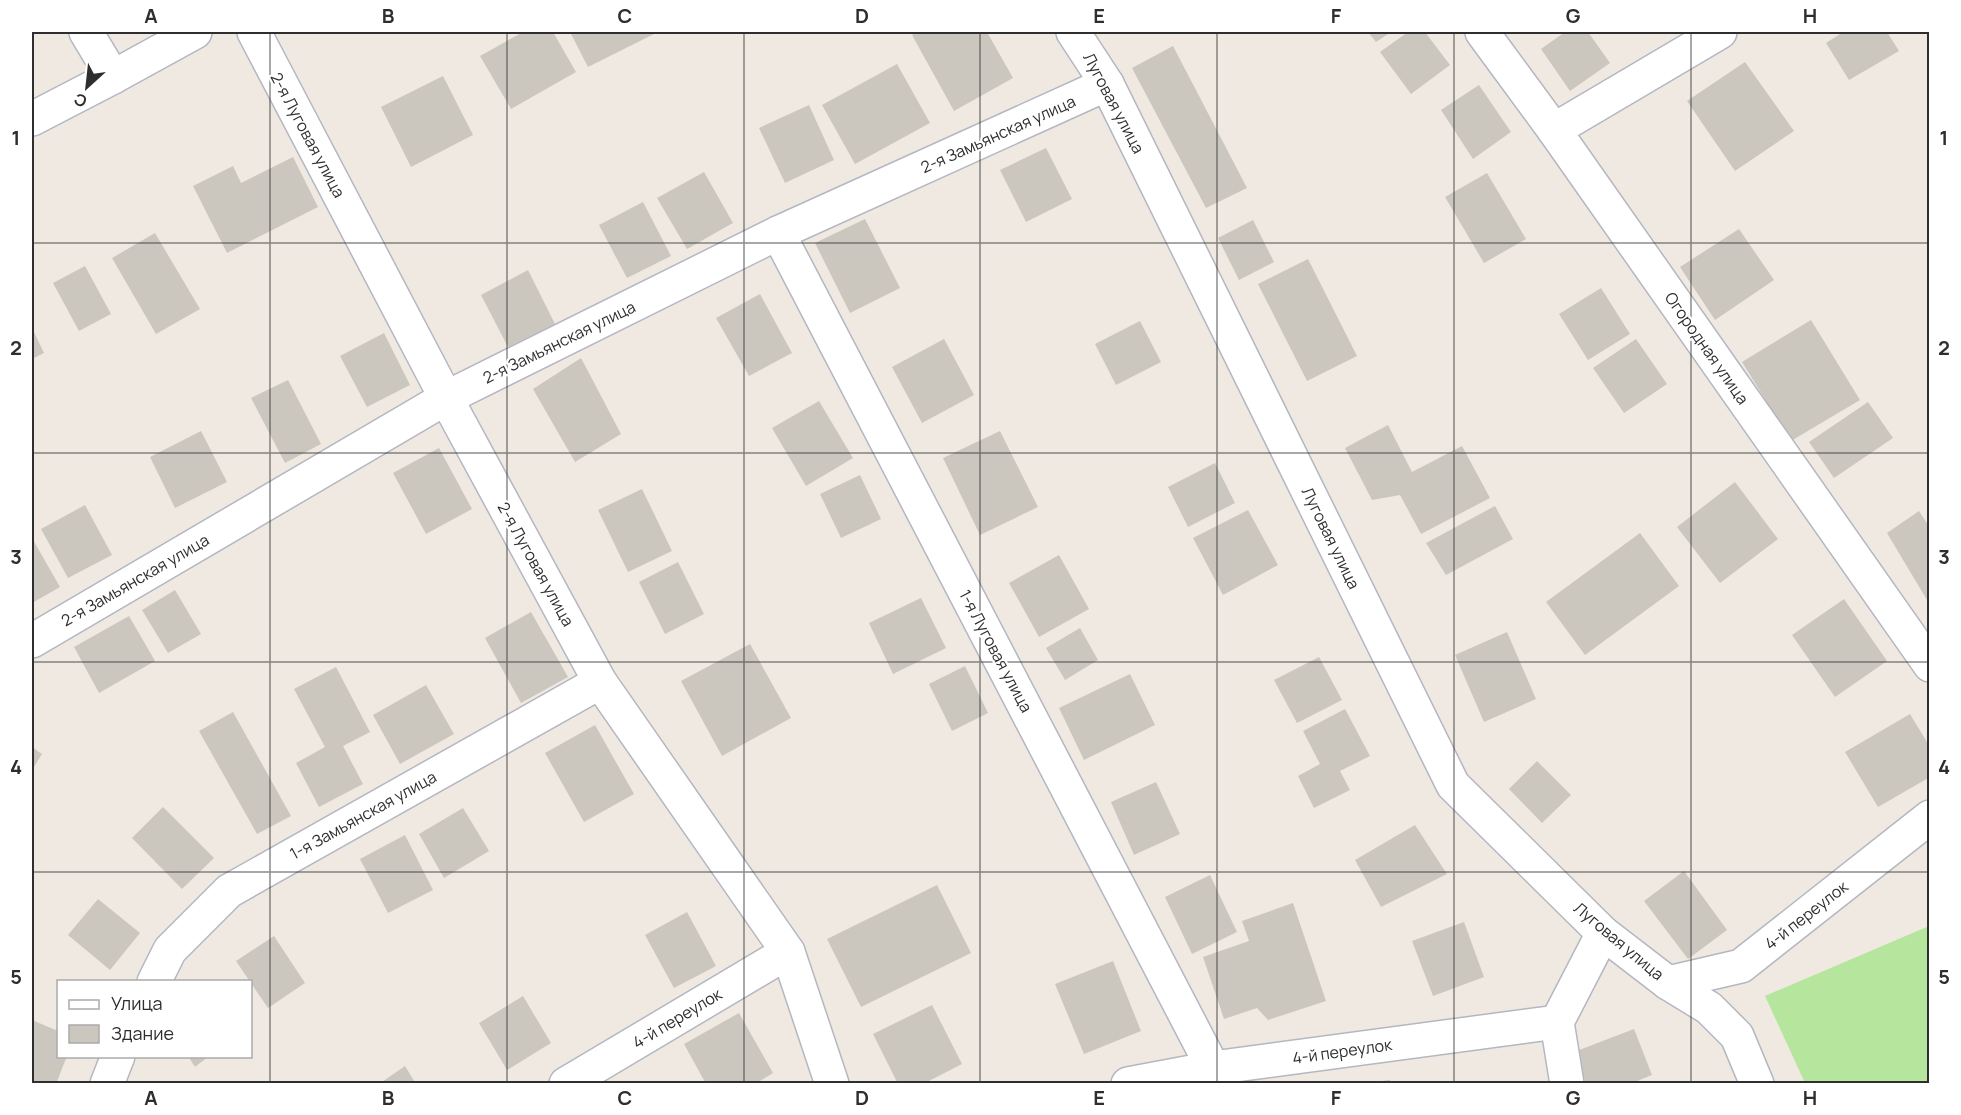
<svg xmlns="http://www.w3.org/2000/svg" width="1961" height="1115" font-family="Manrope,sans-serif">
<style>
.grass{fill:#b6e59e}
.building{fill:#cbc7bf}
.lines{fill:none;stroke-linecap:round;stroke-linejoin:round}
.minor-casing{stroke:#b4b7c1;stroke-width:36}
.tertiary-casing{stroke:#b4b7c1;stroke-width:36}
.minor{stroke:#fff;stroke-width:33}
.tertiary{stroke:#fff;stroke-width:33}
.grid{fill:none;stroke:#2e2e2e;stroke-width:1.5;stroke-opacity:0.55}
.labels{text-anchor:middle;stroke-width:4.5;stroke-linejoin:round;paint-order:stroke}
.street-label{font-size:16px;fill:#2e2e2e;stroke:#fff}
.neatline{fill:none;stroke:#2e2e2e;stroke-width:2}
.grid-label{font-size:20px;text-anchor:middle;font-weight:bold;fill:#2e2e2e}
</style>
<rect width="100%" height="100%" fill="#efe9e1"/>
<polygon class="grass" points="1929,926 1929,1083 1805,1083 1765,996"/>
<g class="building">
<polygon points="523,32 553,32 576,72 511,109 480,56"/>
<polygon points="570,32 658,32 588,67"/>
<polygon points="917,32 987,32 1013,78 954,111 912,35"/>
<polygon points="1368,32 1391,32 1376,42"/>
<polygon points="1408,32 1425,32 1450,65 1411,94 1380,52"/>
<polygon points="1565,32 1588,32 1610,63 1570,91 1541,49"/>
<polygon points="1843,32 1887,32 1899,51 1849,80 1826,43"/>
<polygon points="1173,46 1247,188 1206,208 1132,68"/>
<polygon points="1745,62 1794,131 1735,171 1687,101"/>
<polygon points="897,64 930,123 855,164 822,105"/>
<polygon points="443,76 473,135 411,167 381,107"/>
<polygon points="1479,85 1511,132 1473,159 1441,110"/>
<polygon points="809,105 834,160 785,183 759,128"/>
<polygon points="1046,148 1072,199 1026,222 1000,170"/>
<polygon points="293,157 318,207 227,253 193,186 233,166 241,183"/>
<polygon points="704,172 733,223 687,249 657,198"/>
<polygon points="1487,173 1526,239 1484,263 1445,197"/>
<polygon points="643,202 671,256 627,278 599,225"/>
<polygon points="865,219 900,288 850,313 815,243"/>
<polygon points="1253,220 1274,262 1239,280 1218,238"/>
<polygon points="1739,229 1774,280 1715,320 1680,267"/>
<polygon points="155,233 200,309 156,334 112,258"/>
<polygon points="1308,259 1357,356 1307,381 1258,284"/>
<polygon points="85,266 111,314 79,331 53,283"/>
<polygon points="528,270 555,324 508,347 481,295"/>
<polygon points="1601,288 1630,334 1588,360 1559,314"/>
<polygon points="760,294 792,353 749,376 716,318"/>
<polygon points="1811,320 1860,400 1791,441 1742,362"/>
<polygon points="1140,321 1161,362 1116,385 1095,344"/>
<polygon points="32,328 44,353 32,359"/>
<polygon points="384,333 410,385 367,407 340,356"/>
<polygon points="944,339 974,395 922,423 892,367"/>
<polygon points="1636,339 1667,384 1624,413 1593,368"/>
<polygon points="581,358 621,434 575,462 533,389"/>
<polygon points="288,380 321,444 285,463 251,398"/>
<polygon points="819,401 853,458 806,486 772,428"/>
<polygon points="1868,402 1893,438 1834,478 1809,442"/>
<polygon points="1388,425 1412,472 1462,446 1490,498 1421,534 1400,495 1372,500 1345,448"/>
<polygon points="201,431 227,482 175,508 150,457"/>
<polygon points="1000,431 1038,507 980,535 943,458"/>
<polygon points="439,448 472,509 426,534 393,473"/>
<polygon points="1215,463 1235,503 1188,527 1168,487"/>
<polygon points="860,475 881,519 841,538 820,494"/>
<polygon points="1735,482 1778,539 1720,583 1677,527"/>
<polygon points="642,489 672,551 628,572 598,510"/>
<polygon points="85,505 112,555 68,578 41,529"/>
<polygon points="1495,506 1513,539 1446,575 1426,543"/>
<polygon points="1248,510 1278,565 1223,595 1193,538"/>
<polygon points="1919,511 1930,528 1930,598 1927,600 1887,533"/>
<polygon points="1640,533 1679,586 1585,655 1546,602"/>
<polygon points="32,538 60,587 32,603"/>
<polygon points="1059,555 1089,609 1039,637 1009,583"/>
<polygon points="678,562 704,614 665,634 639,582"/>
<polygon points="175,590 201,634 168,653 142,610"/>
<polygon points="921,598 946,648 893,674 869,623"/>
<polygon points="1844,599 1887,661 1835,697 1792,635"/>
<polygon points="531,612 568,677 521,703 485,638"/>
<polygon points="129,616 155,661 99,693 74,647"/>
<polygon points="1080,628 1098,660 1065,680 1046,648"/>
<polygon points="1507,632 1536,699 1484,722 1455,655"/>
<polygon points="750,644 791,718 722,756 681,681"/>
<polygon points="1319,657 1342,700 1297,723 1274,680"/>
<polygon points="965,666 988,713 952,731 929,684"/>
<polygon points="336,667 370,732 343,746 363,784 319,807 296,763 325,747 294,689"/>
<polygon points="1130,674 1155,725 1084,760 1059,708"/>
<polygon points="426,685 454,734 400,764 373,715"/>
<polygon points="1345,709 1370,756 1340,771 1350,790 1314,808 1298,776 1320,764 1303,731"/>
<polygon points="233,712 291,816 257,834 199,731"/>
<polygon points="1910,714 1930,747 1930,777 1878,807 1845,752"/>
<polygon points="595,725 634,794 584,822 545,753"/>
<polygon points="32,747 42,754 32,770"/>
<polygon points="1537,761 1571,795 1542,823 1509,789"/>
<polygon points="1156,782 1180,834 1134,855 1111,802"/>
<polygon points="163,807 214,858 182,889 132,838"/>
<polygon points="463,808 489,851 444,878 419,834"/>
<polygon points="1415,825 1447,874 1381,907 1355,860"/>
<polygon points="405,835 433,890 388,913 360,859"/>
<polygon points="1684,871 1727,930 1688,959 1644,901"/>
<polygon points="1210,875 1237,932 1192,954 1165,897"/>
<polygon points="937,885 971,953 861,1007 827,939"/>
<polygon points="98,899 140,933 110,970 68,935"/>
<polygon points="1293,903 1326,1001 1268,1020 1257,1008 1224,1019 1203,957 1249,941 1242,921"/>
<polygon points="687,912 716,966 674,988 645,935"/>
<polygon points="1464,922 1484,977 1433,996 1412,941"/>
<polygon points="274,936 305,983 268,1008 236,961"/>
<polygon points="1113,961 1141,1031 1084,1054 1055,984"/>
<polygon points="523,996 551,1043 507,1070 479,1023"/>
<polygon points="932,1005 962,1064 923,1084 898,1084 873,1034"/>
<polygon points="739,1013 773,1073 755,1084 706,1084 684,1044"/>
<polygon points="32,1020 58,1031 58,1056 67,1056 56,1084 32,1084"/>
<polygon points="1634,1029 1652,1075 1630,1084 1586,1084 1574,1052"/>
<polygon points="188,1056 209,1056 195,1067"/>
<polygon points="405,1066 416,1084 379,1084"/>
<polygon points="1390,1080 1391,1084 1373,1084 1373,1082"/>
</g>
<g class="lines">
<defs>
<g id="minor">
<polyline points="86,32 113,77"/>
<polyline points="254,32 446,398 600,682 788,952 832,1084"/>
<polyline points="1073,32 1107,84 1453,785 1603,933 1668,983 1709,1008 1737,1036 1757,1084"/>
<polyline points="1482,32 1554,130 1930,665"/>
<polyline points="1554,130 1720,32"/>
<polyline points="778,233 1213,1068"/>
<polyline points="32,641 446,398 778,233 1107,84"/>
<polyline points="154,982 170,950 229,891 600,682"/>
<polyline points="1668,983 1741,966 1930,817"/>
<polyline points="107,1084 118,1056"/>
<polyline points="566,1084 788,952"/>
<polyline points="1128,1084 1213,1068 1557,1022"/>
<polyline points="1567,1084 1557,1022 1603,933"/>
</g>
<polyline id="tertiary" points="32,119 113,77 195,32"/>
</defs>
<use href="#minor" class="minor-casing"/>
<use href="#tertiary" class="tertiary-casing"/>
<use href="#minor" class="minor"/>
<use href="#tertiary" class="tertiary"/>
</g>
<path class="grid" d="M270,32v1052M507,32v1052M744,32v1052M980,32v1052M1217,32v1052M1454,32v1052M1691,32v1052M32,243h1898M32,453h1898M32,662h1898M32,872h1898"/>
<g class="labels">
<g class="street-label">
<text transform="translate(1114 103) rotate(62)" y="6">Луговая улица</text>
<text transform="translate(998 134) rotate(-24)" y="6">2-я Замьянская улица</text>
<text transform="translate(308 135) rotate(62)" y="6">2-я Луговая улица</text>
<text transform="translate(559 342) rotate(-26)" y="6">2-я Замьянская улица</text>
<text transform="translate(1707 348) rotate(55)" y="6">Огородная улица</text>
<text transform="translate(1331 538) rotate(64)" y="6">Луговая улица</text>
<text transform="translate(536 564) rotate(61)" y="6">2-я Луговая улица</text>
<text transform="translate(135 580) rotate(-30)" y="6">2-я Замьянская улица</text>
<text transform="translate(996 651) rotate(62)" y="6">1-я Луговая улица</text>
<text transform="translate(363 815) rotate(-29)" y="6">1-я Замьянская улица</text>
<text transform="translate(1806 915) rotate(-38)" y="6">4-й переулок</text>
<text transform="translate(1619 941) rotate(40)" y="6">Луговая улица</text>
<text transform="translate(677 1018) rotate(-31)" y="6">4-й переулок</text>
<text transform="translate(1342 1051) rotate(-8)" y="6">4-й переулок</text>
</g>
</g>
<rect width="1961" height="1115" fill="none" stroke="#ffffff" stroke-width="66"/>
<rect x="57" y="980" width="195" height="78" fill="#ffffff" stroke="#ababab" stroke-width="1.5"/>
<rect x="69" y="1000" width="30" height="9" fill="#ffffff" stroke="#ababab" stroke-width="1.5"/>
<text x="111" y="1010" font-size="18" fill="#2e2e2e">Улица</text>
<rect x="69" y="1025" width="30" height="18" fill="#cbc7bf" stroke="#ababab" stroke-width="1.5"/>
<text x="111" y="1040" font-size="18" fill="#2e2e2e">Здание</text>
<g transform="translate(87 87) rotate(207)" stroke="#ffffff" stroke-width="4.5" paint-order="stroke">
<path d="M0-4.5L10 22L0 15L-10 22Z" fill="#2e2e2e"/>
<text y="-9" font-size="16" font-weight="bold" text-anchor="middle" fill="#2e2e2e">С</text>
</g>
<rect x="33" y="33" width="1895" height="1049" class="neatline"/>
<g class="grid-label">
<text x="151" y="23">A</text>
<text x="388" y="23">B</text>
<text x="625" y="23">C</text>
<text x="862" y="23">D</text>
<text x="1099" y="23">E</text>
<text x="1336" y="23">F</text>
<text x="1573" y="23">G</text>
<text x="1810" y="23">H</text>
<text x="16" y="145">1</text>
<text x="1944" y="145">1</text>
<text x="16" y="355">2</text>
<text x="1944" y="355">2</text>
<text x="16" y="564">3</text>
<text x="1944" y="564">3</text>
<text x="16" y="774">4</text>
<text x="1944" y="774">4</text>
<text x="16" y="984">5</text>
<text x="1944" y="984">5</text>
<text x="151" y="1105">A</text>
<text x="388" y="1105">B</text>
<text x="625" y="1105">C</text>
<text x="862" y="1105">D</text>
<text x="1099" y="1105">E</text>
<text x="1336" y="1105">F</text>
<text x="1573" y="1105">G</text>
<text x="1810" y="1105">H</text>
</g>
</svg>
